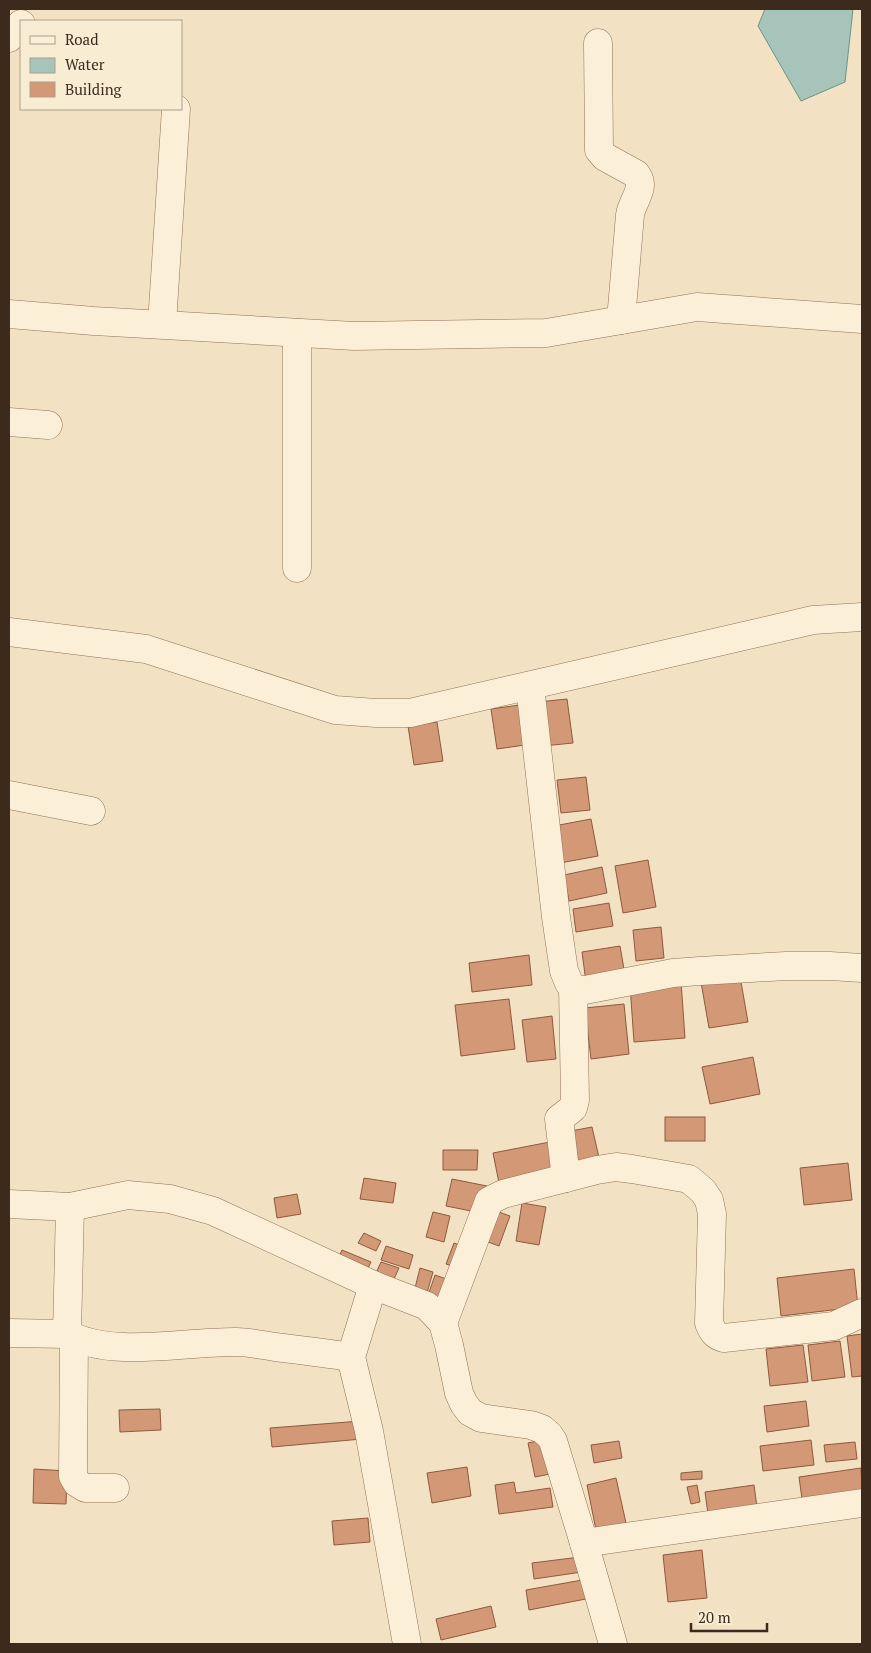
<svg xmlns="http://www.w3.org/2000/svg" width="871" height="1653" font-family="'PT Serif',serif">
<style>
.water{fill:#a6c4ba;stroke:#6b9388}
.building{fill:#d39876;stroke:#8f593c}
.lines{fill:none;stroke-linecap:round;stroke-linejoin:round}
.minor-casing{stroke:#8e7258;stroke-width:29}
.minor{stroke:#fbefd7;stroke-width:28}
</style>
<rect width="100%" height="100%" fill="#f2e2c3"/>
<polygon class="water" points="765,9 853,9 845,82 801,101 758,26"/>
<g class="building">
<polygon points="567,699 573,743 543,746 538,702"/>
<polygon points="527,704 532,744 497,749 491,709"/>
<polygon points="437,722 443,761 414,765 408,726"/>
<polygon points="586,777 590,810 561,813 557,780"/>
<polygon points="591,819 598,856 560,863 554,826"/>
<polygon points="648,860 656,907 623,913 615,866"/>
<polygon points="602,867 607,893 569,901 564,875"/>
<polygon points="609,903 613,926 576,932 573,909"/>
<polygon points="661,927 664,958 636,961 633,930"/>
<polygon points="620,946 625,975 586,982 582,952"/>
<polygon points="529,955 532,985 472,992 469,963"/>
<polygon points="740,976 748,1022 709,1028 701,982"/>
<polygon points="681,981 685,1038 634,1042 630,985"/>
<polygon points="509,999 515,1049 461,1056 455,1005"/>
<polygon points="624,1004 629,1054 591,1059 585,1008"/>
<polygon points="552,1016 556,1059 527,1062 522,1020"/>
<polygon points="753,1057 760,1094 710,1104 702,1067"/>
<rect x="665" y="1117" width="40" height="24"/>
<polygon points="592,1127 600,1162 579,1167 571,1131"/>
<polygon points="555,1141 562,1175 500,1188 493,1153"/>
<polygon points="443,1150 478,1150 477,1170 443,1170"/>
<polygon points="848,1163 852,1200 804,1205 800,1168"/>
<polygon points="364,1178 396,1183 393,1203 360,1199"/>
<polygon points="452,1179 487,1186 481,1213 446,1206"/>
<polygon points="297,1194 301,1214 277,1218 274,1198"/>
<polygon points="522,1203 546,1207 539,1245 516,1241"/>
<polygon points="490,1209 510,1216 499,1246 480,1239"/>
<polygon points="433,1212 450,1216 444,1242 426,1237"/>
<polygon points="364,1233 381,1241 376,1251 358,1243"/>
<polygon points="454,1243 468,1248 460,1269 446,1264"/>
<polygon points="386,1246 413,1255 409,1269 381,1260"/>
<polygon points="342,1250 371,1262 367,1270 338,1258"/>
<polygon points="381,1262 399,1268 394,1279 376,1273"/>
<polygon points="420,1268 433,1272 425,1300 413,1296"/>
<polygon points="854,1269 858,1307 781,1316 777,1278"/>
<polygon points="435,1275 452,1281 443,1306 426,1301"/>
<polygon points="862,1334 862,1376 852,1377 847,1336"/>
<polygon points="840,1341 845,1377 812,1381 808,1345"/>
<polygon points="803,1345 808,1382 770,1386 766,1349"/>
<polygon points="806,1401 809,1426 767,1432 764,1406"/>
<polygon points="160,1409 161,1430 120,1432 119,1410"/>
<polygon points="361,1421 362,1439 272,1447 270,1428"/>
<polygon points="547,1439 555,1473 535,1477 528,1443"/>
<polygon points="811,1440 814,1465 763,1471 760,1446"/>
<polygon points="619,1441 622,1458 594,1463 591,1445"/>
<polygon points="855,1442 857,1459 826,1462 824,1445"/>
<polygon points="467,1467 471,1496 432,1503 427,1473"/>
<polygon points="861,1468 862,1490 802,1499 799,1477"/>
<polygon points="34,1469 67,1471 66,1504 33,1503"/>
<polygon points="702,1471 702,1479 681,1480 681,1473"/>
<polygon points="616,1478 626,1523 596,1530 587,1485"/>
<polygon points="514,1482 516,1493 550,1488 553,1507 499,1514 495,1485"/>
<polygon points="697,1485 700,1502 691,1504 687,1487"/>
<polygon points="754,1485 757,1507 708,1514 705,1492"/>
<polygon points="368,1518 370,1542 334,1545 332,1521"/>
<polygon points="702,1550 707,1598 668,1602 663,1555"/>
<polygon points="580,1557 582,1572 534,1579 532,1563"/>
<polygon points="588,1579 591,1598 529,1610 526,1590"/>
<polygon points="491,1606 496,1627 441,1640 436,1619"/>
</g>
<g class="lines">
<defs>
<g id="minor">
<polyline points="9,38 21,24"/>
<path d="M598,43l1,107 6,7 31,17c11,13 -4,27 -6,41l-9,105"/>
<polyline points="9,314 94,321 354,336 546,333 697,307 862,319"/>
<polyline points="162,324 176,109"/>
<polyline points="297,333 297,568"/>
<polyline points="9,422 48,425"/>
<polyline points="9,632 146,649 335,710 376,713 410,713 813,620 862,617"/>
<polyline points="530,686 556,917 564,971 569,983 576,990 585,990 673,973 700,971 786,966 830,966 862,968"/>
<polyline points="9,795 91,811"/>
<polyline points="566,1178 559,1119 573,1108 575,1100 573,987"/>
<polyline points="9,1204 70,1207 128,1195 170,1199 213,1211 373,1285 427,1306 443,1323 449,1345 459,1393 464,1404 470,1412 481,1418 531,1425 542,1429 549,1435 553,1441 584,1543 613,1644"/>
<polyline points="373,1285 351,1357 369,1431 407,1644"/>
<path d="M443,1323l46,-122 14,-7 94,-24 19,-3 16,2 57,10 14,12 6,9 3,14 -3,109c3,8 6,13 15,15l110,-12 28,-13"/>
<path d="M9,1333l58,1c48,25 117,7 170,8 12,0 25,3 38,5 25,3 50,6 76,10"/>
<polyline points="67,1334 70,1207"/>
<polyline points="74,1337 73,1476 77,1483 85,1488 115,1488"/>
<polyline points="584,1543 862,1503"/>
</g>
</defs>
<use href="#minor" class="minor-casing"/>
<use href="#minor" class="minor"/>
</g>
<rect width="871" height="1653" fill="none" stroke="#3c2b1d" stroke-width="20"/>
<rect x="20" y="20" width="162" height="90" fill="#f8ecd3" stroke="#ad9f8a"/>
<rect x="30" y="36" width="25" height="8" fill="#fbefd7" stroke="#ad9f8a"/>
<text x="65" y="45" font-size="15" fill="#3c2b1d">Road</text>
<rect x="30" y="58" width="25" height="15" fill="#a6c4ba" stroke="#ad9f8a"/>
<text x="65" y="70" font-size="15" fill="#3c2b1d">Water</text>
<rect x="30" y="82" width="25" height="15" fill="#d39876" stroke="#ad9f8a"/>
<text x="65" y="95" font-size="15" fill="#3c2b1d">Building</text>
<path d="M691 1623v8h76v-8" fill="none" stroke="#3c2b1d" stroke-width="2.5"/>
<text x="698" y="1623" font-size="15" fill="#3c2b1d" stroke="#f8ecd3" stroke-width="4" paint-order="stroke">20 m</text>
</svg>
